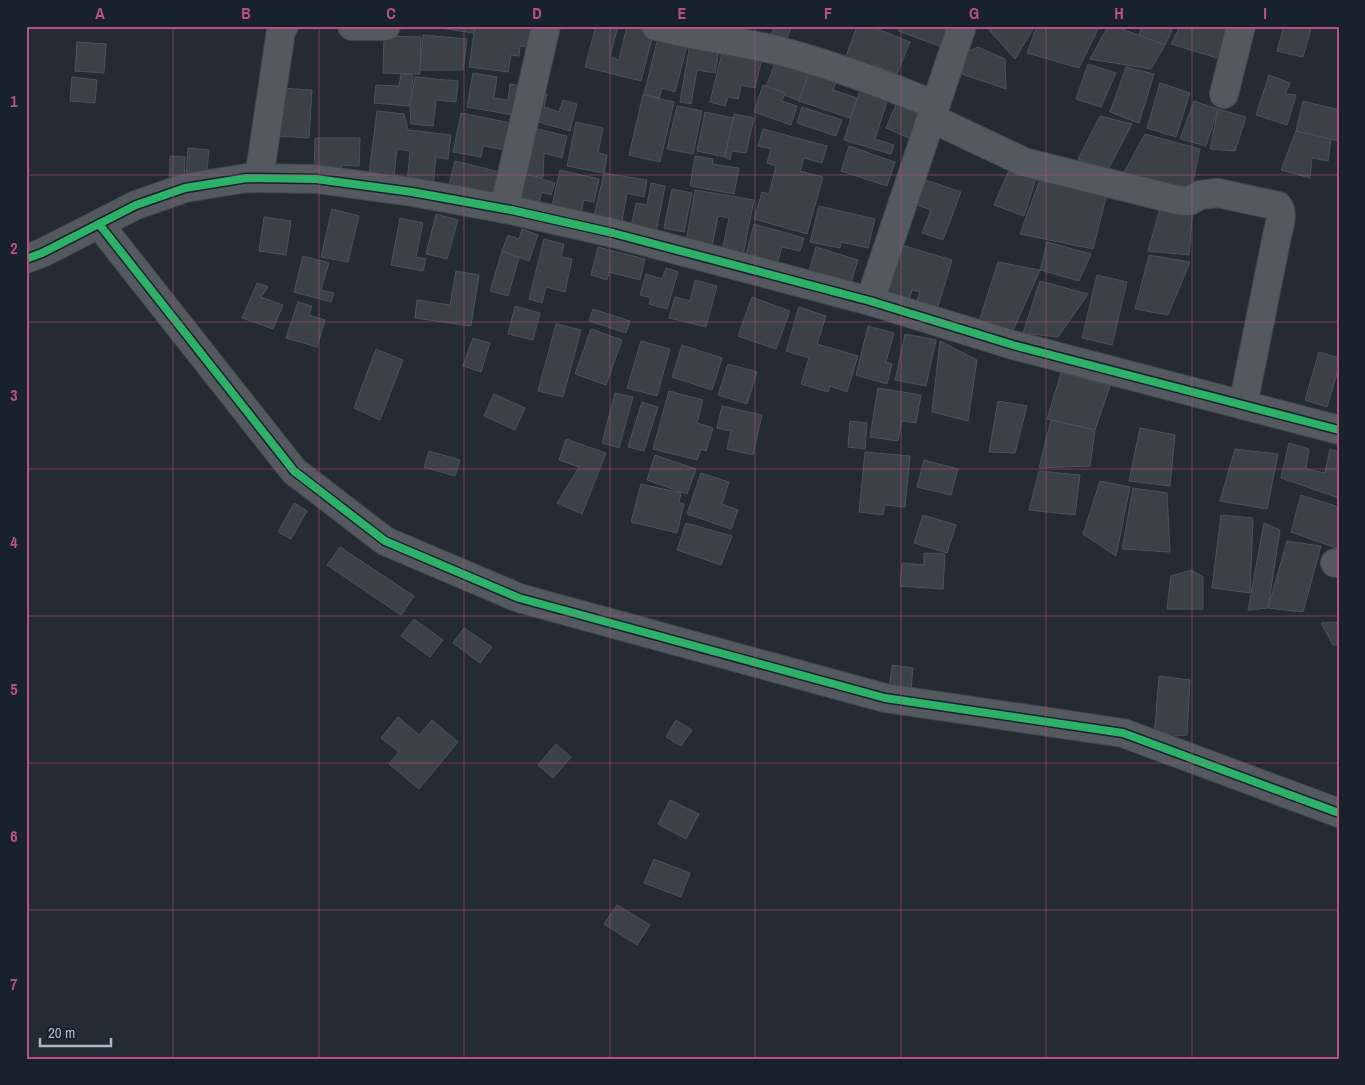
<svg xmlns="http://www.w3.org/2000/svg" width="1365" height="1085" font-family="'Archivo Narrow',sans-serif">
<style>
.building{fill:#3b4147;stroke:#4b525a}
.lines{fill:none;stroke-linecap:round;stroke-linejoin:round}
.minor-casing{stroke:#42474d;stroke-width:30}
.minor{stroke:#545960;stroke-width:28}
.cycleway-casing{stroke:#18222c;stroke-width:11}
.cycleway{stroke:#2db169;stroke-width:8}
.grid{fill:none;stroke:#ba5080;stroke-width:1;stroke-opacity:0.55}
.neatline{fill:none;stroke:#ba5080;stroke-width:2}
.grid-label{font-size:16px;text-anchor:middle;font-weight:bold;fill:#ba5080}
</style>
<rect width="100%" height="100%" fill="#242b32"/>
<g class="building">
<polygon points="428,26 474,26 473,33"/>
<polygon points="475,26 537,26 540,48 520,46 519,56 511,55 508,72 469,67"/>
<polygon points="596,26 618,26 610,57 619,60 627,26 655,27 641,81 585,67"/>
<polygon points="719,26 749,26 746,37"/>
<polygon points="775,26 792,26 785,42 771,35"/>
<polygon points="857,26 870,26 910,42 897,74 874,65 870,75 843,65"/>
<polygon points="900,26 935,26 950,31 945,48 898,31"/>
<polygon points="990,26 1035,26 1015,59 990,31"/>
<polygon points="1037,26 1091,26 1098,29 1079,68 1027,53"/>
<polygon points="1108,26 1114,26 1165,45 1151,69 1090,59"/>
<polygon points="1142,26 1174,26 1165,45 1139,35"/>
<polygon points="1180,26 1234,26 1220,59 1171,44"/>
<polygon points="1284,26 1312,26 1303,57 1277,51"/>
<polygon points="659,34 688,42 675,92 662,88 659,98 644,94"/>
<polygon points="423,35 467,39 463,70 420,70"/>
<polygon points="384,36 421,37 420,74 383,73"/>
<polygon points="691,38 720,43 715,73 697,70 691,104 680,102"/>
<polygon points="77,42 106,44 104,73 75,71"/>
<polygon points="724,45 763,54 755,88 741,85 738,99 728,97 725,106 710,102"/>
<polygon points="978,47 1005,59 1006,89 962,74 966,52"/>
<polygon points="792,56 811,66 799,101 766,87 775,63 788,68"/>
<polygon points="1088,64 1116,73 1101,107 1076,99"/>
<polygon points="811,66 839,75 833,90 857,98 850,118 799,101"/>
<polygon points="1126,67 1154,74 1139,123 1110,112"/>
<polygon points="473,73 497,77 494,98 508,100 510,84 528,87 519,116 467,107"/>
<polygon points="401,74 413,75 410,106 374,103 376,85 399,86"/>
<polygon points="1269,75 1290,83 1285,94 1296,95 1287,125 1256,115"/>
<polygon points="72,77 97,80 95,103 70,101"/>
<polygon points="415,77 458,81 456,102 436,100 433,126 411,124 410,106"/>
<polygon points="863,81 891,89 875,139 894,145 891,154 844,140"/>
<polygon points="1160,83 1190,93 1176,137 1147,128"/>
<polygon points="763,85 785,93 782,101 797,106 791,125 754,112"/>
<polygon points="280,88 312,90 309,138 277,136"/>
<polygon points="535,91 547,94 544,107 559,112 563,100 577,104 570,131 528,119"/>
<polygon points="643,95 674,102 660,162 629,155"/>
<polygon points="899,98 924,109 911,139 886,128"/>
<polygon points="1194,101 1218,109 1206,146 1180,139"/>
<polygon points="1303,101 1339,110 1339,141 1296,131"/>
<polygon points="677,106 702,111 693,154 667,149"/>
<polygon points="802,107 842,120 836,136 797,123"/>
<polygon points="1218,109 1246,117 1235,151 1210,149"/>
<polygon points="377,111 404,114 408,130 451,135 448,159 436,157 433,186 407,183 410,151 397,149 394,177 369,174"/>
<polygon points="705,112 733,118 725,157 697,151"/>
<polygon points="461,113 516,124 510,151 483,146 481,157 453,152"/>
<polygon points="734,114 754,118 746,153 732,151 730,160 725,157"/>
<polygon points="1100,116 1132,124 1108,170 1078,159"/>
<polygon points="576,122 603,128 598,153 607,155 604,173 567,166"/>
<polygon points="525,126 567,136 562,158 544,153 543,178 525,174"/>
<polygon points="763,129 827,146 822,163 804,158 800,171 823,177 807,234 754,219 762,192 769,194 776,166 767,163 771,149 758,146"/>
<polygon points="1296,131 1331,139 1328,161 1312,158 1310,178 1281,170"/>
<polygon points="1145,134 1200,149 1191,191 1121,178"/>
<polygon points="315,138 360,138 359,166 342,165 342,173 314,173"/>
<polygon points="849,146 895,162 887,186 841,171"/>
<polygon points="188,148 209,150 206,178 186,177"/>
<polygon points="170,156 185,157 184,184 169,183"/>
<polygon points="695,156 713,159 712,164 739,168 734,194 690,186"/>
<polygon points="455,161 500,172 494,196 449,185"/>
<polygon points="1013,161 1038,172 1024,216 994,205"/>
<polygon points="560,170 599,179 594,202 584,200 579,221 550,214"/>
<polygon points="604,173 647,180 644,197 627,193 622,221 594,216"/>
<polygon points="525,174 555,183 551,195 542,192 538,205 521,199 523,192 512,189"/>
<polygon points="923,179 961,192 943,240 922,233 931,210 914,204"/>
<polygon points="1039,182 1082,184 1108,190 1093,249 1020,234"/>
<polygon points="651,183 665,186 656,233 631,227 636,203 647,205"/>
<polygon points="672,189 692,193 684,232 664,228"/>
<polygon points="695,190 754,200 743,255 722,251 729,218 718,216 712,246 686,242"/>
<polygon points="1162,202 1193,207 1189,255 1148,251"/>
<polygon points="819,206 875,219 868,248 841,242 840,248 810,242"/>
<polygon points="332,209 359,216 348,262 321,257"/>
<polygon points="436,214 458,220 447,259 426,254"/>
<polygon points="264,217 291,221 286,255 259,251"/>
<polygon points="400,218 423,223 416,257 426,259 423,271 391,265"/>
<polygon points="754,224 804,238 800,251 782,247 775,271 744,262"/>
<polygon points="522,229 538,235 529,261 502,251 508,235 519,239"/>
<polygon points="544,239 564,244 561,257 572,259 565,292 546,287 542,303 529,299"/>
<polygon points="1047,242 1091,254 1079,281 1040,270"/>
<polygon points="895,243 952,260 936,313 915,307 920,292 912,290 908,305 879,296"/>
<polygon points="598,247 645,259 640,280 609,272 607,280 591,275"/>
<polygon points="816,247 858,260 849,290 807,277"/>
<polygon points="502,251 519,258 508,296 490,291"/>
<polygon points="1149,255 1190,262 1168,315 1135,309"/>
<polygon points="303,256 329,263 321,290 334,293 331,302 294,292"/>
<polygon points="998,262 1040,270 1012,333 977,328"/>
<polygon points="666,268 678,272 667,309 649,304 651,298 640,295 646,274 662,279"/>
<polygon points="456,271 479,275 471,326 415,318 417,300 450,305"/>
<polygon points="1097,275 1127,282 1112,345 1082,338"/>
<polygon points="695,280 717,286 706,327 669,318 675,297 690,301"/>
<polygon points="1040,281 1088,294 1058,337 1023,333"/>
<polygon points="257,283 268,287 261,297 283,305 273,329 242,318"/>
<polygon points="752,297 790,311 776,349 738,336"/>
<polygon points="298,302 312,306 309,315 325,320 317,347 286,338"/>
<polygon points="515,306 540,313 533,340 508,334"/>
<polygon points="799,307 826,316 817,344 858,356 847,392 830,386 828,392 801,384 809,358 786,351"/>
<polygon points="593,309 630,321 626,333 589,321"/>
<polygon points="556,324 581,330 563,397 538,391"/>
<polygon points="868,326 894,333 886,362 892,364 887,384 856,375"/>
<polygon points="591,329 622,340 606,385 575,374"/>
<polygon points="905,334 936,340 926,386 895,380"/>
<polygon points="473,338 490,343 481,372 463,366"/>
<polygon points="641,341 670,349 657,396 627,388"/>
<polygon points="940,341 977,360 968,421 932,412"/>
<polygon points="682,345 722,358 712,390 672,377"/>
<polygon points="376,349 403,360 380,420 354,408"/>
<polygon points="1319,352 1339,358 1339,367 1327,407 1305,400"/>
<polygon points="728,364 757,372 747,404 718,395"/>
<polygon points="1061,373 1110,386 1095,430 1047,419"/>
<polygon points="878,388 921,395 916,423 902,421 898,441 870,437"/>
<polygon points="669,391 703,400 697,423 713,428 706,451 701,449 697,460 653,449"/>
<polygon points="615,393 633,397 619,448 602,443"/>
<polygon points="494,394 525,408 515,430 484,416"/>
<polygon points="998,401 1027,406 1015,453 989,452"/>
<polygon points="642,402 658,407 644,451 628,447"/>
<polygon points="722,406 762,415 753,455 727,449 731,431 717,428"/>
<polygon points="1051,420 1095,430 1090,466 1039,468"/>
<polygon points="850,421 867,423 865,449 848,447"/>
<polygon points="1140,428 1175,435 1170,486 1129,481"/>
<polygon points="566,439 606,453 582,514 557,503 579,467 559,460"/>
<polygon points="1289,443 1309,449 1306,469 1325,473 1330,449 1339,452 1339,498 1281,478"/>
<polygon points="1235,449 1278,454 1267,509 1220,501"/>
<polygon points="429,451 460,460 455,476 424,467"/>
<polygon points="865,452 910,456 905,507 885,505 883,515 859,512"/>
<polygon points="655,455 696,469 687,494 647,480"/>
<polygon points="924,460 958,469 951,495 917,487"/>
<polygon points="1039,471 1080,475 1075,515 1029,510"/>
<polygon points="701,473 729,482 722,504 738,510 731,529 687,514"/>
<polygon points="1100,481 1130,487 1116,556 1083,534"/>
<polygon points="641,484 681,493 679,502 684,504 677,533 631,522"/>
<polygon points="1133,488 1167,493 1170,552 1122,549"/>
<polygon points="1301,495 1339,507 1339,549 1291,532"/>
<polygon points="294,503 307,511 291,539 278,532"/>
<polygon points="923,515 956,525 947,553 914,543"/>
<polygon points="1221,515 1253,518 1250,593 1212,588"/>
<polygon points="686,523 732,536 721,565 677,550"/>
<polygon points="1264,523 1280,530 1268,608 1248,610"/>
<polygon points="1287,541 1321,546 1303,612 1268,608"/>
<polygon points="340,547 414,596 401,615 327,565"/>
<polygon points="924,553 945,554 943,589 900,586 902,563 924,565"/>
<polygon points="1191,570 1203,577 1203,609 1167,609 1171,576"/>
<polygon points="1339,617 1339,645 1333,645 1321,623 1338,622"/>
<polygon points="414,619 443,640 430,657 401,636"/>
<polygon points="464,628 492,647 480,663 453,643"/>
<polygon points="892,665 913,668 909,712 887,709"/>
<polygon points="1159,676 1190,680 1187,735 1154,737"/>
<polygon points="398,717 419,735 432,720 458,742 419,789 389,764 399,752 381,738"/>
<polygon points="676,720 692,730 681,746 666,737"/>
<polygon points="556,744 571,757 553,778 538,765"/>
<polygon points="670,800 699,814 686,839 658,824"/>
<polygon points="654,859 690,873 681,897 644,883"/>
<polygon points="617,905 650,925 637,945 604,924"/>
</g>
<g class="lines">
<defs>
<g id="minor">
<polyline points="352,26 386,26"/>
<path d="M656,26c41,11 83,15 124,25 53,14 104,33 155,54"/>
<polyline points="1224,94 1241,26"/>
<path d="M931,118l93,44 153,38 12,1 11,-6 18,-2 60,13c6,8 1,20 -1,30l-34,169"/>
<polyline points="259,178 281,31 284,26"/>
<polyline points="504,209 546,26"/>
<polyline points="99,224 294,471 385,541 519,598 885,698 1123,733 1339,813"/>
<polyline points="26,259 42,253 136,205 185,188 247,178 316,179 412,192 511,210 613,233 870,301 1013,345 1339,430"/>
<polyline points="870,301 962,26"/>
<polyline points="1335,563 1339,563"/>
</g>
</defs>
<use href="#minor" class="minor-casing"/>
<use href="#minor" class="minor"/>
<defs>
<g id="cycleway">
<polyline points="99,224 294,471 385,541 519,598 885,698 1123,733 1339,813"/>
<polyline points="26,259 42,253 136,205 185,188 247,178 316,179 412,192 511,210 613,233 870,301 1013,345 1339,430"/>
</g>
</defs>
<use href="#cycleway" class="cycleway-casing"/>
<use href="#cycleway" class="cycleway"/>
</g>
<path class="grid" d="M173,26v1033M319,26v1033M464,26v1033M610,26v1033M755,26v1033M901,26v1033M1046,26v1033M1192,26v1033M26,175h1313M26,322h1313M26,469h1313M26,616h1313M26,763h1313M26,910h1313"/>
<rect width="1365" height="1085" fill="none" stroke="#18222c" stroke-width="55"/>
<path d="M40 1038v8h71v-8" fill="none" stroke="#acb7c5" stroke-width="2.5"/>
<text x="48" y="1038" font-size="15" fill="#acb7c5" stroke="#18222c" stroke-width="4" paint-order="stroke">20 m</text>
<rect x="28" y="28" width="1310" height="1030" class="neatline"/>
<g class="grid-label">
<text x="100" y="19">A</text>
<text x="246" y="19">B</text>
<text x="391" y="19">C</text>
<text x="537" y="19">D</text>
<text x="682" y="19">E</text>
<text x="828" y="19">F</text>
<text x="974" y="19">G</text>
<text x="1119" y="19">H</text>
<text x="1265" y="19">I</text>
<text x="14" y="107">1</text>
<text x="14" y="254">2</text>
<text x="14" y="401">3</text>
<text x="14" y="548">4</text>
<text x="14" y="695">5</text>
<text x="14" y="842">6</text>
<text x="14" y="990">7</text>
</g>
</svg>
